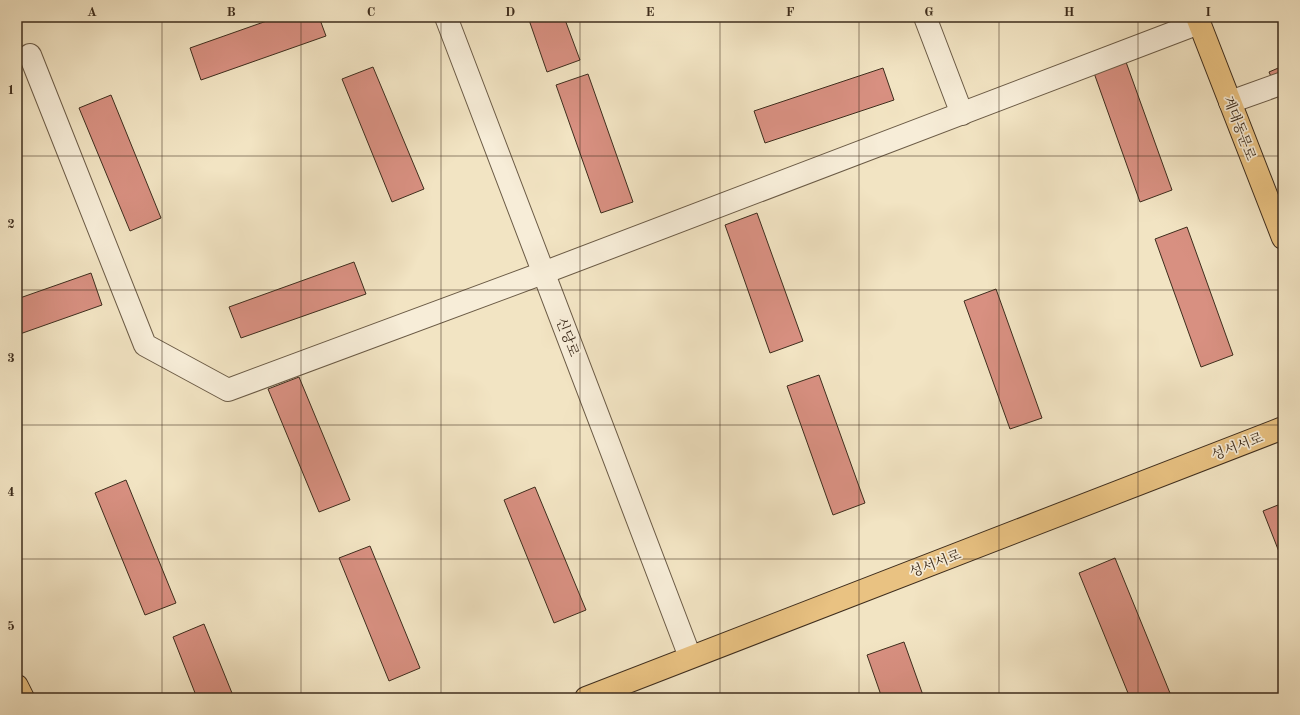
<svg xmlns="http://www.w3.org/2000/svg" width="1300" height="715" font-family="'Old Standard TT','Noto Serif KR',serif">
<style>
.building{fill:#d89081;stroke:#3e2d1d}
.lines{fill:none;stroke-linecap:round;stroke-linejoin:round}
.minor-casing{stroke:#6b5b46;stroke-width:24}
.major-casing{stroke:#3e2d1d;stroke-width:24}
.minor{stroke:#f7edd8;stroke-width:22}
.major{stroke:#e9c282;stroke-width:22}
.grid{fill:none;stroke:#3e2d1d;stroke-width:1;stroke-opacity:0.55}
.labels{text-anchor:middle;stroke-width:3.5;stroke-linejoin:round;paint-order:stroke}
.street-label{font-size:14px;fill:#3e2d1d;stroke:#f7edd8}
.neatline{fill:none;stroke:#3e2d1d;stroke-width:1.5}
.grid-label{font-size:13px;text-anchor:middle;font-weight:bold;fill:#3e2d1d}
</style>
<rect width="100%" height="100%" fill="#f2e4c3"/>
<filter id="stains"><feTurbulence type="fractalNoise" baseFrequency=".005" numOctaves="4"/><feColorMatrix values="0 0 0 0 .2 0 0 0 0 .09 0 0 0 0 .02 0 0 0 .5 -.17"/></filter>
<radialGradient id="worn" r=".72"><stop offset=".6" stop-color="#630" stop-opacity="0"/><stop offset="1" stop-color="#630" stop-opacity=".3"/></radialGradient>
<g class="building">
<polygon points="278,17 319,17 326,36 201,80 190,48"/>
<polygon points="528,17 564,17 580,60 547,72"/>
<polygon points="1126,62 1172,190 1140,202 1094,73"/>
<polygon points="1283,66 1283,94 1279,95 1269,72"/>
<polygon points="373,67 424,189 392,202 342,79"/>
<polygon points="883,68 894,100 765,143 754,111"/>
<polygon points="588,74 633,202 601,213 556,85"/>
<polygon points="111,95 161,218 130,231 79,108"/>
<polygon points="757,213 803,341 770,353 725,225"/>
<polygon points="1187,227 1233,355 1201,367 1155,239"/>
<polygon points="354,262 366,294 241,338 229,307"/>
<polygon points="91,273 102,305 17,335 17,299"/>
<polygon points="996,289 1042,418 1010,429 964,301"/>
<polygon points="819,375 865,503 833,515 787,386"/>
<polygon points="299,377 350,500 319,512 268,389"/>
<polygon points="126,480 176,603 145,615 95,493"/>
<polygon points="535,487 586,610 554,623 504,500"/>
<polygon points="1283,503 1283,562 1263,511"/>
<polygon points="370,546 420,668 389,681 339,558"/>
<polygon points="1115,558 1172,698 1130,698 1079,573"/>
<polygon points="204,624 234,698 197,698 173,637"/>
<polygon points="904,642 924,698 882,698 867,655"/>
</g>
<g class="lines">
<defs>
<g id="minor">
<polyline points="446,17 690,657"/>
<polyline points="925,17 962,114"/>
<polyline points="30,55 145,345 228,390 543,273 1199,23"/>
<polyline points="1230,102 1283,83"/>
</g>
<g id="major">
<polyline points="1197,17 1283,238"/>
<polyline points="17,686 23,698"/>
<polyline points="586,698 1283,428"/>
</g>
</defs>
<use href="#minor" class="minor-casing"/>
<use href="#major" class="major-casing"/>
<use href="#minor" class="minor"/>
<use href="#major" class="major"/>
</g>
<path class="grid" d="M162,17v681M301,17v681M441,17v681M580,17v681M720,17v681M859,17v681M999,17v681M1138,17v681M17,156h1266M17,290h1266M17,425h1266M17,559h1266"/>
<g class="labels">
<g class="street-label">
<text transform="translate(1240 128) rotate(69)" y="5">계대동문로</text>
<text transform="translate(568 337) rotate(69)" y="5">신당로</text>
<text transform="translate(1237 446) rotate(-21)" y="5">성서서로</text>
<text transform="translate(935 563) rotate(-21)" y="5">성서서로</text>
</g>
</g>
<rect width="1300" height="715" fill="none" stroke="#f2e4c3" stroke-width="44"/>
<rect x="22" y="22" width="1256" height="671" class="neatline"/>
<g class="grid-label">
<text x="92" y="16">A</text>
<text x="231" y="16">B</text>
<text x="371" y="16">C</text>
<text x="510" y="16">D</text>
<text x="650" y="16">E</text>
<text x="790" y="16">F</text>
<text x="929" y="16">G</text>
<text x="1069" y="16">H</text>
<text x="1208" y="16">I</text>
<text x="11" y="94">1</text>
<text x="11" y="228">2</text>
<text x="11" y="362">3</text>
<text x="11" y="496">4</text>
<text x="11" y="630">5</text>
</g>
<rect width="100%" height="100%" filter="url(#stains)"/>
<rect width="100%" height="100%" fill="url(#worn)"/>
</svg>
